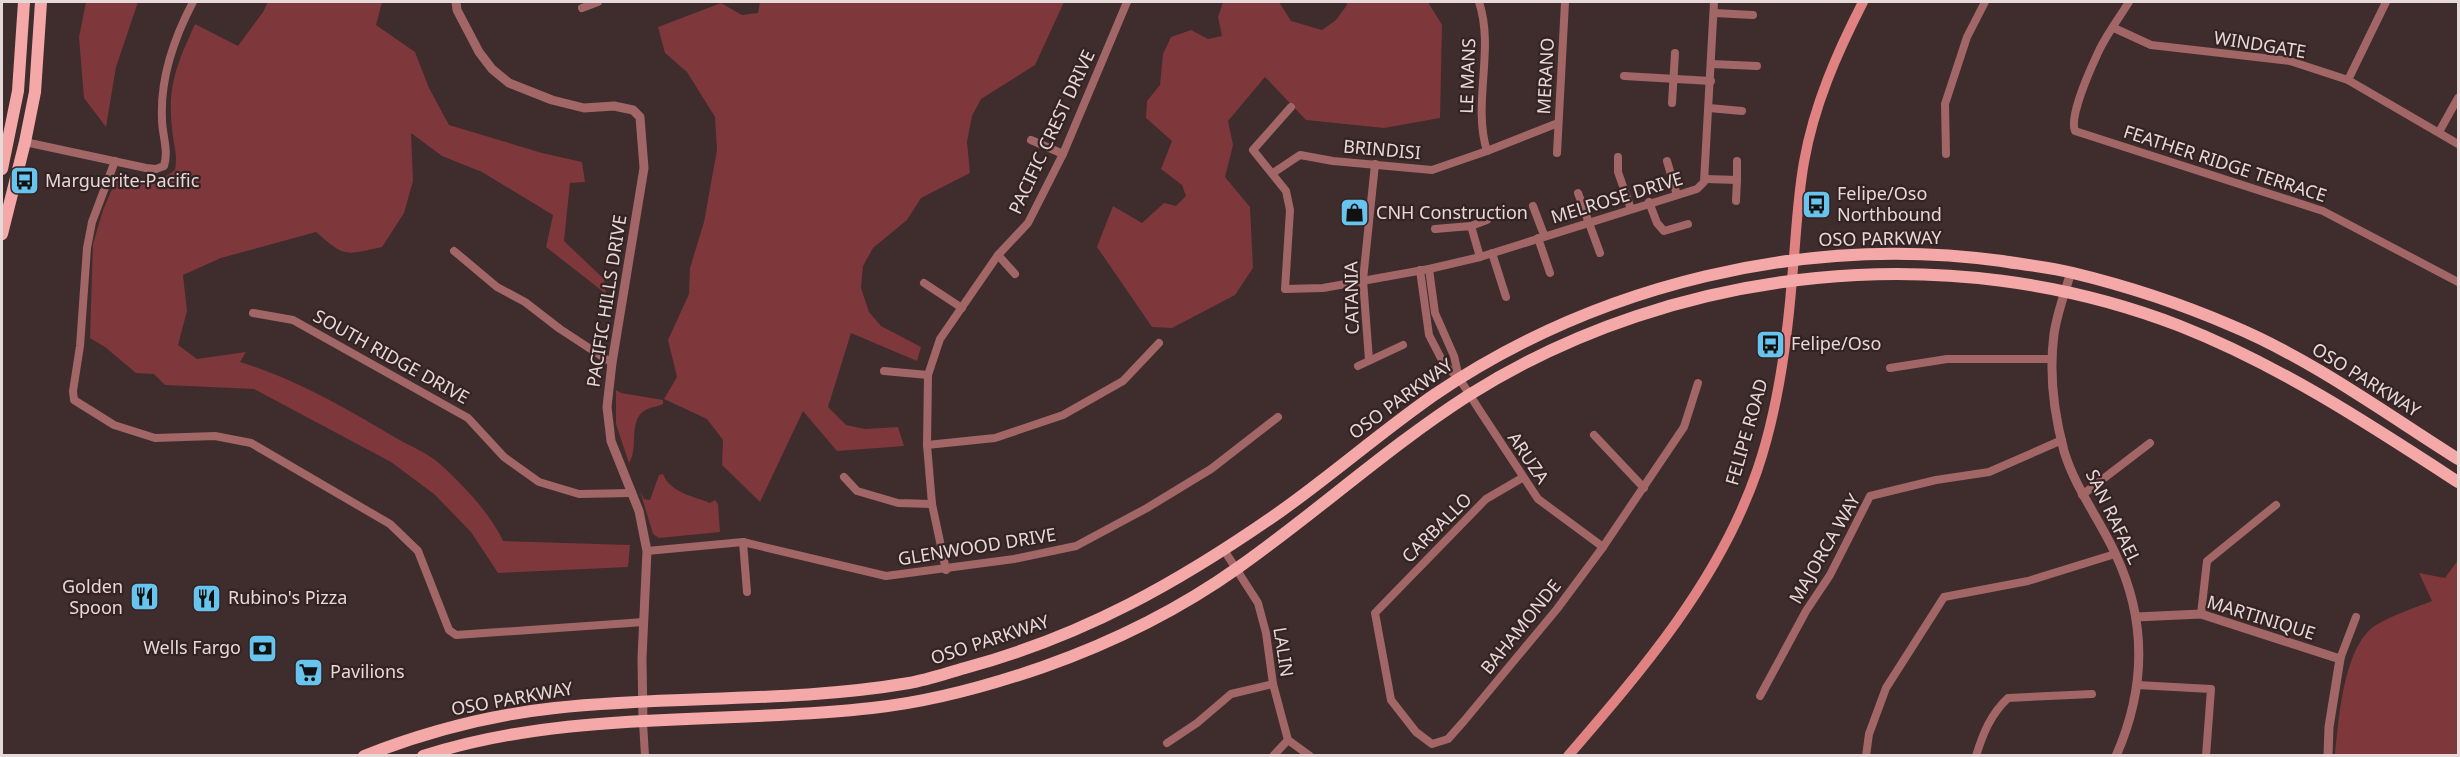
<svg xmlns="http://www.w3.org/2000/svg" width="2460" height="757" font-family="'Noto Sans',sans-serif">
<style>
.green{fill:#7e373a}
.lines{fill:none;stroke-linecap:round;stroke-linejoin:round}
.minor{stroke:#a26666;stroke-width:8}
.tertiary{stroke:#a26666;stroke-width:9}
.secondary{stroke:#e18282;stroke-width:10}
.primary{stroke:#f4a9a8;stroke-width:12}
.labels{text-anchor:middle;stroke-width:4.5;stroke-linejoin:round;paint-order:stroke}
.street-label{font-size:18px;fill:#e6d9d9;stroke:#342322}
.poi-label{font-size:18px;fill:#e6d9d9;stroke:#342322;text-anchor:start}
</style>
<rect width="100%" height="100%" fill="#3f2c2c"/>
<g class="green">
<polygon points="86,2 138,2 116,67 106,127 84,98 79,37"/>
<path d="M268,2h114l-6,23 39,27 14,36 20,37 93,28 40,9 3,20 -15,1 -6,58 40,38 2,15 -60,-47 7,-32 -71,-43 -40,-16 -31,-23 2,48 -9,32 -22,34c-38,8 -36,11 -66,-15l-95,26 -38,17 4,36 -9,34 19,14 49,-7 -6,10c56,17 107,47 156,76 14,8 32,15 44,26 22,20 51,50 63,77l127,4 -2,22 -130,6 -27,-41 -37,-38 -43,-32 -137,-73 -89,-4 -11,-11 -18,-1 -31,-26 -15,-9 3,-94 10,-34 13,-30c26,-7 32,11 59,-10 3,-18 -2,-25 -3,-42 -5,-43 6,-66 23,-104l43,22 25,-34z"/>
<polygon points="760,2 1064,2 1035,65 981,99 972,116 967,142 970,173 921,198 907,220 873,248 863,266 861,288 869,312 881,326 921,347 917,361 851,333 828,407 846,425 865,429 898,427 904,446 837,451 803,411 760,502 722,465 723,440 707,419 664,399 677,377 668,340 689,294 690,268 704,222 717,150 715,117 687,72 665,53 658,27 721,3 742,15 758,13"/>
<polygon points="1223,2 1279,2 1291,21 1322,30 1336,20 1347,5 1346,2 1428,2 1442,25 1440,118 1384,128 1306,120 1265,77 1228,121 1233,145 1225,177 1250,207 1253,268 1235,295 1172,328 1152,327 1097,247 1113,206 1142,223 1164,203 1176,206 1186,196 1182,185 1161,169 1172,141 1146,118 1147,101 1160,85 1163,54 1171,37 1191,30 1208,39 1222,36 1218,17"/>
<path d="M616,390l5,3 42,7v4c-6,3 -14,3 -19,7 -16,11 -5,37 -15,52l-13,-39z"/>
<path d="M663,474c8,19 30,22 47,29l5,-3 3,4 2,28 -61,6 -6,-4 -13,-43 4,8 6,1 9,-25z"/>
<path d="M2458,560v195h-123c4,-35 8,-109 41,-130 17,-10 38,-17 56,-24l-13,-28 26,5z"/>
</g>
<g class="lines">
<g class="minor">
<path d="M1479,2c16,48 -7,101 8,149"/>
<path d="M2129,2c-10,16 -25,36 -32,53 -7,15 -28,62 -22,76l248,80 135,71"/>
<polyline points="582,8 598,2"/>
<polyline points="1714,13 1753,15"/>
<polyline points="2114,28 2151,45 2290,61 2348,80 2458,144"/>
<polyline points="1711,64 1757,66"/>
<polyline points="1624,76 1711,81"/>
<polyline points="2348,80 2386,2"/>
<polyline points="1672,103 1675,53"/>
<polyline points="1291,107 1253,150 1286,191 1290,210 1285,289 1323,288 1429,269 1480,257 1697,189 1704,182 1714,2"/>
<polyline points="1709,108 1742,111"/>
<polyline points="2439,132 2458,98"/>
<polyline points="1031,140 1063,154"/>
<path d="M25,142l121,26 10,1 8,-3c5,-16 -2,-31 -2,-47 -2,-42 12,-81 31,-117"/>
<polyline points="1557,153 1565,2"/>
<polyline points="1946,154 1945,104 1967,37 1985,2"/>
<polyline points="1618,157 1618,172 1631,209"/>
<polyline points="115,161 92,222 87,248 80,346 73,391 74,400 114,425 155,438 215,436 251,443 390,524 418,551 449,630 456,635 644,622"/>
<polyline points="1667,161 1677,195"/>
<polyline points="1273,173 1300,155 1333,161 1432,170 1487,151 1558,123"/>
<polyline points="1706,179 1737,180 1737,161"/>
<polyline points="1578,193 1600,253"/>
<polyline points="1736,201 1737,180"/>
<polyline points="1649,202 1657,223 1664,231 1688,224"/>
<polyline points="1533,206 1544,235"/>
<polyline points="1471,226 1487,220"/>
<polyline points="1435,229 1471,226 1480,257"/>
<polyline points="1538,238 1550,273"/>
<polyline points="454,251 497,287 525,302 560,329 612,363"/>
<polyline points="1492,253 1506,297"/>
<polyline points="998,255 1015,274"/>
<polyline points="1429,269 1435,313 1454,356 1459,378 1480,411 1538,499 1603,547"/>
<polyline points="1420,270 1429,335 1445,366 1459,378"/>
<polyline points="924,283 962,308"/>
<polyline points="253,313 293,320 468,418 504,457 539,482 579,494 632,493"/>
<polyline points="1369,360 1363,280 1375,164"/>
<polyline points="1358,366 1403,345"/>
<polyline points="1890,368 1947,359 2052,359"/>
<polyline points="884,371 928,375"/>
<polyline points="1594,435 1644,488"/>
<polyline points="927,445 995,438 1063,415 1123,381 1159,343"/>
<polyline points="844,477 857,491 898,503 932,504"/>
<polyline points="1522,478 1486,499 1375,613 1391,700 1416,732 1432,744 1448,739 1464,721 1557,609 1603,547 1684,427 1698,383"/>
<polyline points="2082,495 2150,443"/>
<polyline points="743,542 747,592"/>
<polyline points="1224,550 1258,603 1266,633 1273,684 1288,740 1310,756"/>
<polyline points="647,551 743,542 886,576 1014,559 1076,546 1147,508 1211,469 1278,417"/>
<polyline points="946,570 932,504 927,445 928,375 940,339 998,255 1028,223 1063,154 1127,2"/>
<polyline points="2201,614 2207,561 2276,505"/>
<polyline points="2340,659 2356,617"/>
<polyline points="2137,685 2211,689 2206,756"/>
<polyline points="1760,696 1806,611 1830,575 1870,496 1936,480 1989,472 2062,440"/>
<polyline points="643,722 645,756"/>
<polyline points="1167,743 1197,723 1231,694 1273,684"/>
<polyline points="1273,756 1288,740"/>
<polyline points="1866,756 1869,734 1886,688 1944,597 2028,581 2115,554"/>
<path d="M1976,756c7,-23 15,-42 32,-58l84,-4"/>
</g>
<g class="tertiary">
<polyline points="456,2 457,10 479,52 492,69 509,83 552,100 584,108 614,106 633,110 640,117 644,168 612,363 607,407 611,441 639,511 647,551 642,658 643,722"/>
<path d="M2071,272c-6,20 -14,41 -17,62 -5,38 0,80 10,117 11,37 35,67 51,102 32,67 31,135 1,203"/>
<polyline points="2136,617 2201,614 2340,659 2329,727 2328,756"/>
</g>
<path class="secondary" d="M1568,756c75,-87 151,-175 189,-285 21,-61 30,-128 35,-192 4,-39 5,-78 12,-117 10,-57 33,-109 59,-160"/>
<g class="primary">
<polyline points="2,169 18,91 24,2"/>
<polyline points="2,234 25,142 35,92 41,2"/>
<path d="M364,756c61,-24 126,-41 191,-48 118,-13 237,-5 354,-25 19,-3 38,-10 56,-15 119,-32 216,-87 316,-157 52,-37 100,-79 153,-116 164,-111 371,-161 568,-134 23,4 48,6 71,12 54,13 106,30 157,52 80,33 155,88 228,134"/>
<path d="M423,756c144,-47 300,-31 449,-48 58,-6 116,-22 171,-41 68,-24 137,-58 196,-100 78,-55 149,-120 230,-172 208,-131 482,-158 711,-69 99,39 189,98 278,156"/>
</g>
</g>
<defs>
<symbol id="bus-square" viewBox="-11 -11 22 22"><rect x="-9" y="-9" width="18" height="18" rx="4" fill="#67c4ef" stroke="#342322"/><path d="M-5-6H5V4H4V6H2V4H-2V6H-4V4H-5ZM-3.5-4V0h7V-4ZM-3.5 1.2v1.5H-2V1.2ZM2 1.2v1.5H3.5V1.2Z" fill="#111"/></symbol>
<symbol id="shop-square" viewBox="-11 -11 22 22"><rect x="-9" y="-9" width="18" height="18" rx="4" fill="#67c4ef" stroke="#342322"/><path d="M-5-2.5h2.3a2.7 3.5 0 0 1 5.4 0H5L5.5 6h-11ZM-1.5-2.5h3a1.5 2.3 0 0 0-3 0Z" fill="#111"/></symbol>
<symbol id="restaurant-square" viewBox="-11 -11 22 22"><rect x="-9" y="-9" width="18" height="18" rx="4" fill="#67c4ef" stroke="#342322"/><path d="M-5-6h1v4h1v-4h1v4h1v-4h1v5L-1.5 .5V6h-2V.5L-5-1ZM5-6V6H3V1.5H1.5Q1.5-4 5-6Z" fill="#111"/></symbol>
<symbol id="bank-square" viewBox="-11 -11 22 22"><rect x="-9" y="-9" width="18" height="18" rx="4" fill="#67c4ef" stroke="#342322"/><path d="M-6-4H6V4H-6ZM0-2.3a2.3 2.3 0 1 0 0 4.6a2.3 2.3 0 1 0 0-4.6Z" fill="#111"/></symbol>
<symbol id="supermarket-square" viewBox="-11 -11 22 22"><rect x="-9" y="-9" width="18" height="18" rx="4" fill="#67c4ef" stroke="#342322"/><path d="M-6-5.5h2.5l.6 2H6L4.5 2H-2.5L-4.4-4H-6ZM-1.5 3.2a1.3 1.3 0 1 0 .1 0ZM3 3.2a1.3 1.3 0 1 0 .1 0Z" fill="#111"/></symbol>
</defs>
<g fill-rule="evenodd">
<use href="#bus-square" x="8" y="164" width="33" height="33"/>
<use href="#bus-square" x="1800" y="188" width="33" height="33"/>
<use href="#shop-square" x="1338" y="196" width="33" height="33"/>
<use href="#bus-square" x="1754" y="328" width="33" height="33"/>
<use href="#restaurant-square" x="128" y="580" width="33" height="33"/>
<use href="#restaurant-square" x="190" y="582" width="33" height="33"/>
<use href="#bank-square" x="246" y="632" width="33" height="33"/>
<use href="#supermarket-square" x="292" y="656" width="33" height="33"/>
</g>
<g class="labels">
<g class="street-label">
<text transform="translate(2260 45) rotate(9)" y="6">WINDGATE</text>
<text transform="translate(1468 76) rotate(-88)" y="6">LE MANS</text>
<text transform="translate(1546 76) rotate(-87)" y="6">MERANO</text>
<text transform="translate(1052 132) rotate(-65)" y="6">PACIFIC CREST DRIVE</text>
<text transform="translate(1382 150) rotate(5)" y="6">BRINDISI</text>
<text transform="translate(2225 164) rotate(18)" y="6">FEATHER RIDGE TERRACE</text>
<text transform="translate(1617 198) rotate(-17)" y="6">MELROSE DRIVE</text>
<text transform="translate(1880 239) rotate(-1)" y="6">OSO PARKWAY</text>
<text transform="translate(1352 298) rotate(-91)" y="6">CATANIA</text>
<text transform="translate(607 301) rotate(-81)" y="6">PACIFIC HILLS DRIVE</text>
<text transform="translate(391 357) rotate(29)" y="6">SOUTH RIDGE DRIVE</text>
<text transform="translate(2366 380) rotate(32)" y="6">OSO PARKWAY</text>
<text transform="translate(1401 399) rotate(-36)" y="6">OSO PARKWAY</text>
<text transform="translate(1747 432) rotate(-74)" y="6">FELIPE ROAD</text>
<text transform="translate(1528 458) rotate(56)" y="6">ARUZA</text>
<text transform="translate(2113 517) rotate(64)" y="6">SAN RAFAEL</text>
<text transform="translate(1437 528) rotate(-45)" y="6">CARBALLO</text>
<text transform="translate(977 547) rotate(-9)" y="6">GLENWOOD DRIVE</text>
<text transform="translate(1825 549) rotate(-60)" y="6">MAJORCA WAY</text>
<text transform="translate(2261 618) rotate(17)" y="6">MARTINIQUE</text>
<text transform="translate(1521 627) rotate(-51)" y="6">BAHAMONDE</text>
<text transform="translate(990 640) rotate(-18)" y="6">OSO PARKWAY</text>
<text transform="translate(1283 652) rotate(81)" y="6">LALIN</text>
<text transform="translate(512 699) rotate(-10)" y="6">OSO PARKWAY</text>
</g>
<g class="poi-label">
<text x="45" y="187">Marguerite-Pacific</text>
<text x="1837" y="200">Felipe/Oso<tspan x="1837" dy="21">Northbound</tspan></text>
<text x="1376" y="219">CNH Construction</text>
<text x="1791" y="350">Felipe/Oso</text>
<text x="123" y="593" text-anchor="end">Golden<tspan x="123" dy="21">Spoon</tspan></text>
<text x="228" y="604">Rubino's Pizza</text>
<text x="241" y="654" text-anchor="end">Wells Fargo</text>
<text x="330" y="678">Pavilions</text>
</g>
</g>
<rect width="2460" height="757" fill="none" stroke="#e6d9d9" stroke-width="6"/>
</svg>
